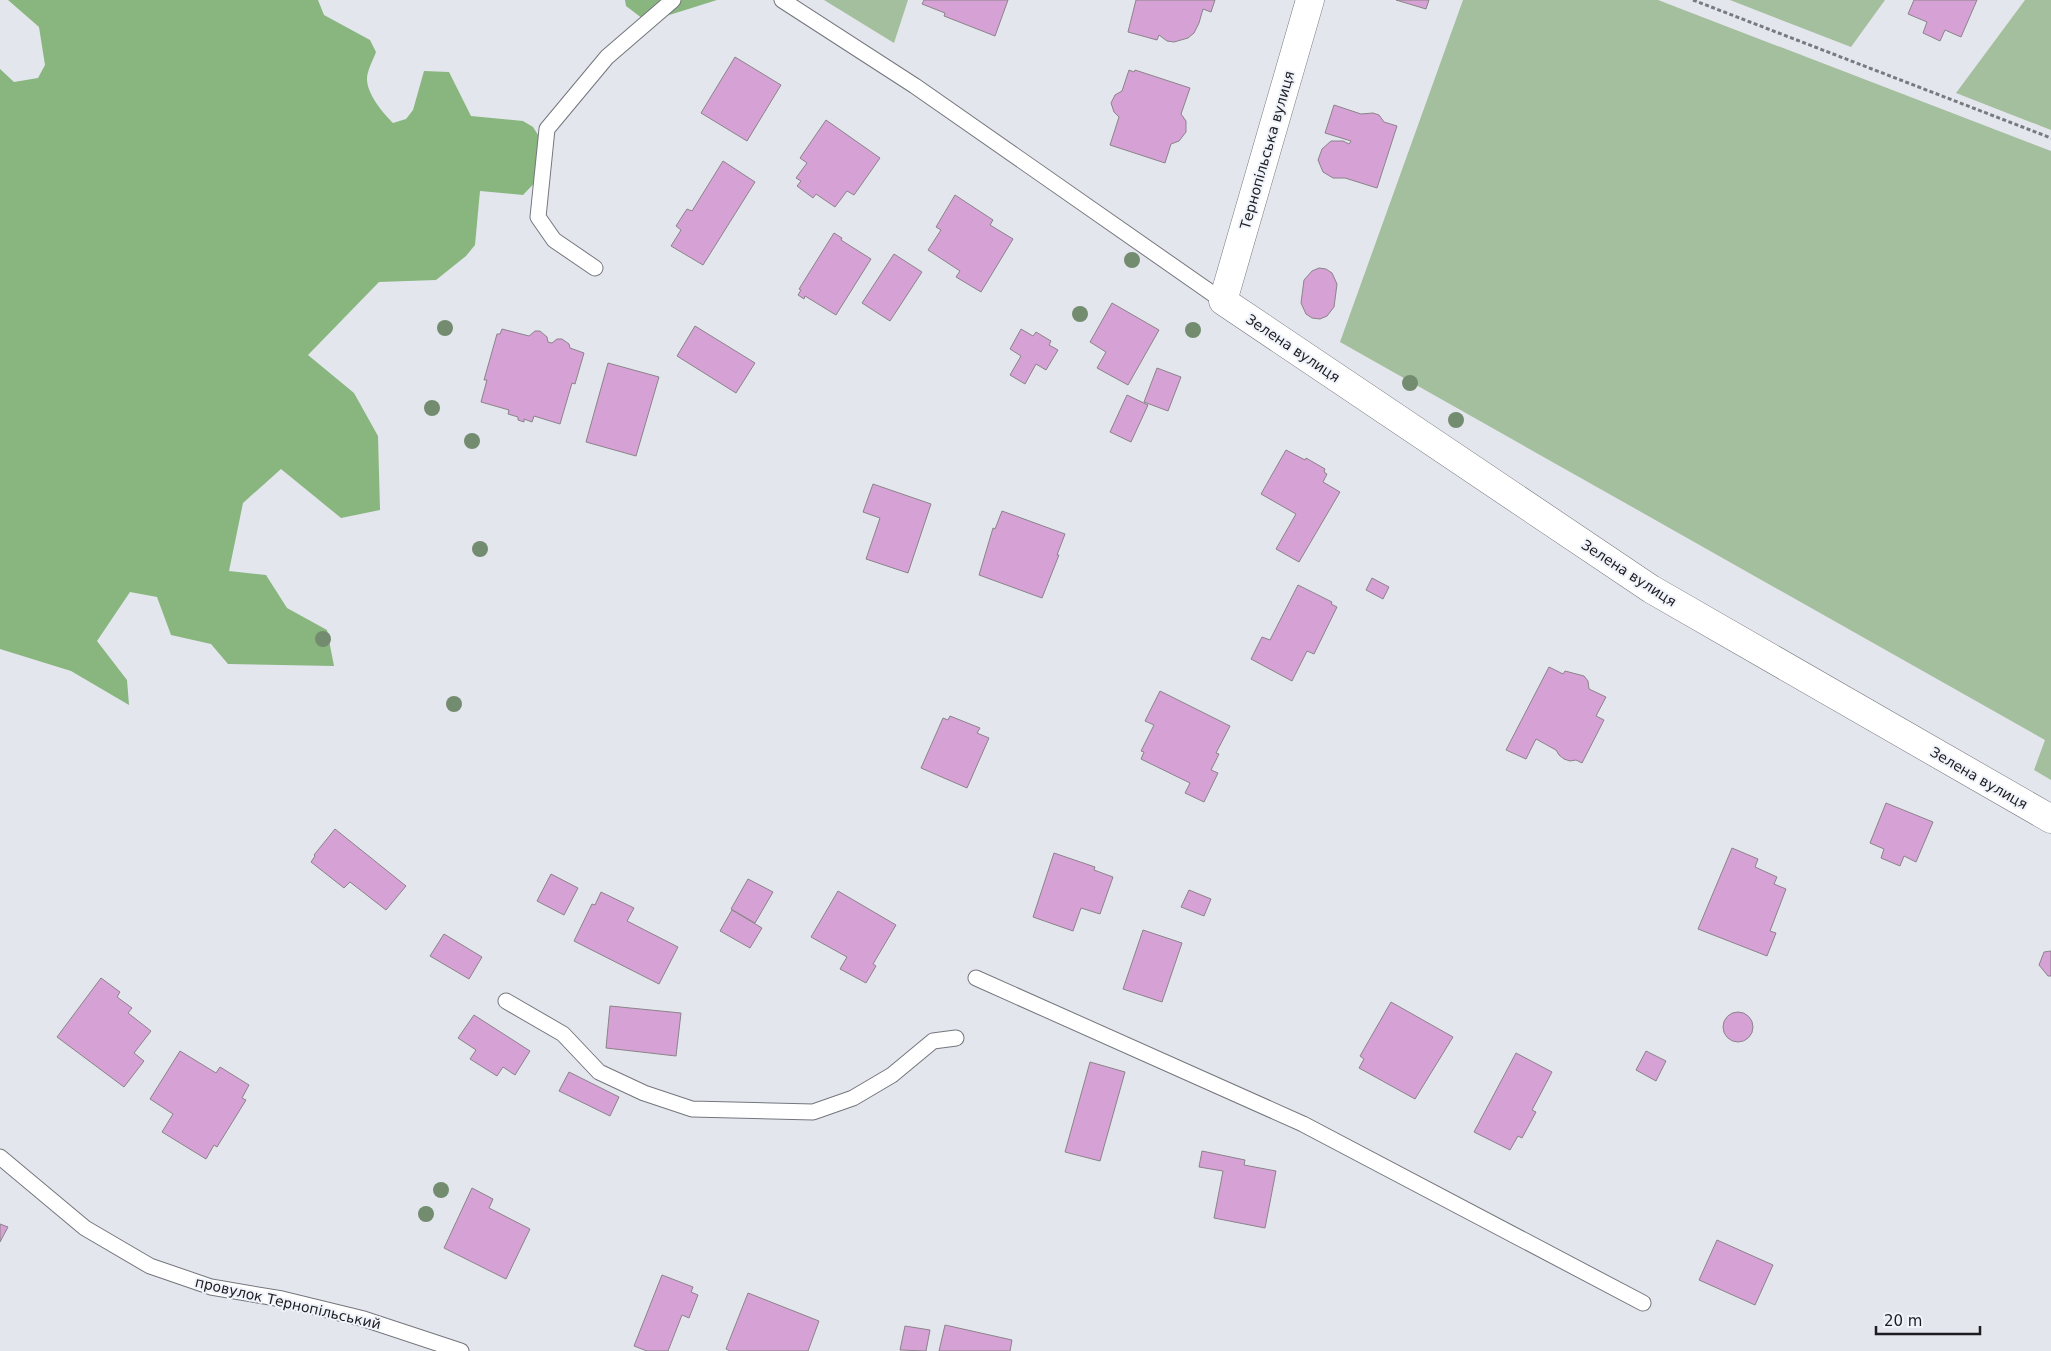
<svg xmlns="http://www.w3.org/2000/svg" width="2051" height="1351" font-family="'DejaVu Sans',sans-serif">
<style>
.green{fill:#a4bf9d}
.forest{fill:#88b67e}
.building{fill:#d6a1d4;stroke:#8a8489}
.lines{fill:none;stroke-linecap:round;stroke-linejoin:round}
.service-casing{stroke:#74767d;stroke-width:17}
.minor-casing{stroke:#74767d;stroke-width:29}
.path{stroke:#797a7f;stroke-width:3;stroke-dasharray:4 2.5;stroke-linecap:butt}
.service{stroke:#fff;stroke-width:15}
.minor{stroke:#fff;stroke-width:28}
.tree{fill:#738c70}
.labels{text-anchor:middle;stroke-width:4;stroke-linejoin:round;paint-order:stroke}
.street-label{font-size:14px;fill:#1c1d20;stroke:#f1f3fb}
</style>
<rect width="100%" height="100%" fill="#e4e6ee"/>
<g class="green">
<polygon points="824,0 908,0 894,43"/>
<polygon points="1463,0 1658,0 2051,151 2051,780 2034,770 2045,740 1340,342"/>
<polygon points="1730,0 1885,0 1851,47"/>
<polygon points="2025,0 2051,0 2051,130 1956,93"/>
</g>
<g class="forest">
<path d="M8,0h310l6,15 46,25 6,12c-3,8 -9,19 -9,27 0,15 16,34 26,44l13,-4 7,-9 11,-39 25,1 22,44 52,5 10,6 19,30 -4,12 -25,26 -43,-4 -5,54 -9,11 -30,24 -57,2 -71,73 46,38 24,43 2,74 -39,8 -60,-49 -38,34 -14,68 37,4 21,33 40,22 7,36 -106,-2 -17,-20 -40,-9 -14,-38 -27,-5 -33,49 30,39 2,25 -58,-34 -71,-22v-580l14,13 24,-4 7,-13 -6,-38z"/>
<polygon points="625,0 717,0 647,22 626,6"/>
</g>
<g class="building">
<polygon points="924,0 1008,0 995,36 944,16 945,13 922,4"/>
<polygon points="1136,0 1215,0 1211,12 1203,9 1199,23 1194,33 1188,38 1174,42 1167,41 1159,35 1157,40 1128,32"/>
<polygon points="1396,0 1429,0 1426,9"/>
<polygon points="1914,0 1977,0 1961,37 1945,30 1940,41 1923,33 1927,22 1908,14"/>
<polygon points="735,57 781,85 747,141 701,113"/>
<polygon points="1129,70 1134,72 1135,70 1190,88 1181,114 1186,121 1186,132 1179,141 1171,144 1165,163 1110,145 1119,117 1114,112 1111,103 1115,95 1122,91"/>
<polygon points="1334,105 1361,114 1373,113 1379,115 1384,122 1397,126 1377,188 1345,178 1333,178 1323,172 1318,160 1322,149 1331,141 1343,141 1349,144 1351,141 1325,133"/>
<polygon points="826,120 880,158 854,195 847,191 835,207 816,194 813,198 797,186 801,181 796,178 807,163 800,158"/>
<polygon points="723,161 755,182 703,265 671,246 681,230 676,226 687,209 692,211"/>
<polygon points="955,195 993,220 990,225 1013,239 981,292 956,277 960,271 928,250 941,230 936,227"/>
<polygon points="834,233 842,238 841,240 871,259 836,315 805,296 804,299 798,295 801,290 799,289"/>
<polygon points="894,254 922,272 890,321 862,303"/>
<polygon points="1319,268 1326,269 1332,273 1337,284 1334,307 1327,316 1320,319 1312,318 1306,314 1301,303 1304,280 1312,271"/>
<polygon points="1112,303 1159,330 1128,385 1097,368 1106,352 1090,342"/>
<polygon points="695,326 755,363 736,393 677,356"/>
<polygon points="502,329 529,336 535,331 540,331 547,337 548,342 552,343 557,339 562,339 569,344 570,348 584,353 575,384 572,383 560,424 534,416 532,422 524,419 524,422 518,420 518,417 508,414 509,410 481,402 487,380 484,380 497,334 500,334"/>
<polygon points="1021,329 1033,336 1036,332 1051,341 1049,345 1058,350 1046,370 1036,364 1025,384 1010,375 1021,356 1010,349"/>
<polygon points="608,363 659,377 636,456 586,442"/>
<polygon points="1157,368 1181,377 1168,411 1144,402"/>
<polygon points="1127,395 1148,405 1131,442 1110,432"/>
<polygon points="1286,450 1305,460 1306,458 1325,469 1324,472 1327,474 1323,482 1340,492 1299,562 1276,549 1296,514 1261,494"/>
<polygon points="873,484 931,504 908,573 866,559 880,518 863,512"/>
<polygon points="1002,511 1065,534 1057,555 1059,555 1042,598 979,575 993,528 995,529"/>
<polygon points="1372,578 1389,587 1383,599 1366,590"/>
<polygon points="1298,585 1332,602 1331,604 1337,607 1314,654 1307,651 1292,681 1251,659 1262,637 1270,640"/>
<polygon points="1549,667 1563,674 1565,671 1584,676 1588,681 1589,689 1606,697 1596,716 1604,720 1582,763 1576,760 1570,761 1564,759 1559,755 1556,750 1536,739 1526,759 1506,750"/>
<polygon points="1160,691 1230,726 1216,753 1219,754 1211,770 1218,773 1204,802 1185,793 1190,783 1141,759 1144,752 1141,751 1154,725 1145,721"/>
<polygon points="950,716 980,728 977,733 989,738 967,788 921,768 943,718 948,720"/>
<polygon points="1886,803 1933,822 1916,862 1904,856 1900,866 1881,858 1884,849 1870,843"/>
<polygon points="335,829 406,886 386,910 350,882 344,888 311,862 315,856 314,855"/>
<polygon points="1732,848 1758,859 1755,867 1777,877 1774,884 1786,889 1770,931 1776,933 1767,956 1698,929"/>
<polygon points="1054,853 1095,867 1094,870 1113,877 1100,914 1081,908 1073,931 1033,917"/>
<polygon points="551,874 578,888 564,915 537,901"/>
<polygon points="748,879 773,892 755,923 731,909"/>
<polygon points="1189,890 1211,899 1204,916 1181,907"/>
<polygon points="838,891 896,925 873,964 876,966 866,983 840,969 847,957 811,937"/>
<polygon points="601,892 634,908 627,921 678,947 659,984 574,941 592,904 595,905"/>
<polygon points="732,910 762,928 750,948 720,931"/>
<polygon points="1143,930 1182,943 1162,1002 1123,989"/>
<polygon points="444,934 482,957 469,979 430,956"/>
<polygon points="2051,951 2051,976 2048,976 2039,965 2044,952"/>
<polygon points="101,978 120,992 117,997 132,1008 128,1013 151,1031 134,1053 144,1061 124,1087 57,1037"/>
<polygon points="1391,1002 1453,1037 1415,1099 1359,1068 1364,1059 1360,1056"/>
<polygon points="610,1006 681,1013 676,1056 606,1048"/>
<circle cx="1738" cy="1027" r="15"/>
<polygon points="474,1015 530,1051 515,1075 503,1067 497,1076 470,1059 476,1050 458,1038"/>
<polygon points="180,1051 216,1073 220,1067 249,1085 242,1098 246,1100 217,1147 214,1145 206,1159 162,1132 173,1114 150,1099"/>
<polygon points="1646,1051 1666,1061 1656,1081 1636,1070"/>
<polygon points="1516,1053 1552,1072 1532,1110 1536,1112 1522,1138 1518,1136 1510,1150 1474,1132"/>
<polygon points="1090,1062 1125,1072 1100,1161 1065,1152"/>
<polygon points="569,1072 619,1097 610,1116 559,1091"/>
<polygon points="1202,1151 1245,1160 1244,1165 1276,1171 1265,1228 1214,1218 1223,1171 1199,1167"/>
<polygon points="472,1188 493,1199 489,1208 530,1229 506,1279 444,1248"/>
<polygon points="0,1224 8,1227 0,1242"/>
<polygon points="1717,1240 1773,1265 1755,1305 1699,1280"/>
<polygon points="662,1275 693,1287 691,1292 698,1295 689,1318 682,1315 668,1351 647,1351 634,1346"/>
<polygon points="748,1293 819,1321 808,1351 730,1351 726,1349"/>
<polygon points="945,1325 1012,1340 1010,1351 939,1351"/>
<polygon points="905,1326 930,1330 926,1351 900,1350"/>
</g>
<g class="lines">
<defs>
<g id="service">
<polyline points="782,0 915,86 1223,301"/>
<polyline points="595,268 554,240 538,217 547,129 607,57 673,0"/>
<polyline points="976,978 1303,1124 1643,1303"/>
<polyline points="506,1001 563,1034 599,1072 644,1093 692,1109 813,1112 853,1098 892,1075 933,1041 956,1038"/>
<polyline points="0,1157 85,1228 150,1266 211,1287 282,1299 364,1319 461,1351"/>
</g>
<polyline id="minor" points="1310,0 1223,301 1651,589 2051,819"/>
</defs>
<use href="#service" class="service-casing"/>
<use href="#minor" class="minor-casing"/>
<polyline class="path" points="1693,0 2051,138"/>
<use href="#service" class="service"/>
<use href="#minor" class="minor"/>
</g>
<g class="tree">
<circle cx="1132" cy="260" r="8"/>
<circle cx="1080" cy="314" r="8"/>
<circle cx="445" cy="328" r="8"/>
<circle cx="1193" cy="330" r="8"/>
<circle cx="1410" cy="383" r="8"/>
<circle cx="432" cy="408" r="8"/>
<circle cx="1456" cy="420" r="8"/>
<circle cx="472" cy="441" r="8"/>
<circle cx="480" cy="549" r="8"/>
<circle cx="323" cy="639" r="8"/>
<circle cx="454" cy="704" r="8"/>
<circle cx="441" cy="1190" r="8"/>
<circle cx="426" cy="1214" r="8"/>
</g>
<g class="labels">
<g class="street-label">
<text transform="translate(1267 150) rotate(-74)" y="5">Тернопільська вулиця</text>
<text transform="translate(1293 348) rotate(34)" y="5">Зелена вулиця</text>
<text transform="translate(1629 573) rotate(33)" y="5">Зелена вулиця</text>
<text transform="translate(1979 778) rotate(30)" y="5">Зелена вулиця</text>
<text transform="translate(288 1303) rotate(13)" y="5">провулок Тернопільський</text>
</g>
</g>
<path d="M1876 1326v8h104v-8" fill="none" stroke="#1c1d20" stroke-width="2.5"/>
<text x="1884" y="1326" font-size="15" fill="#1c1d20" stroke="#f1f3fb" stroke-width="4" paint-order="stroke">20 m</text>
</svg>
